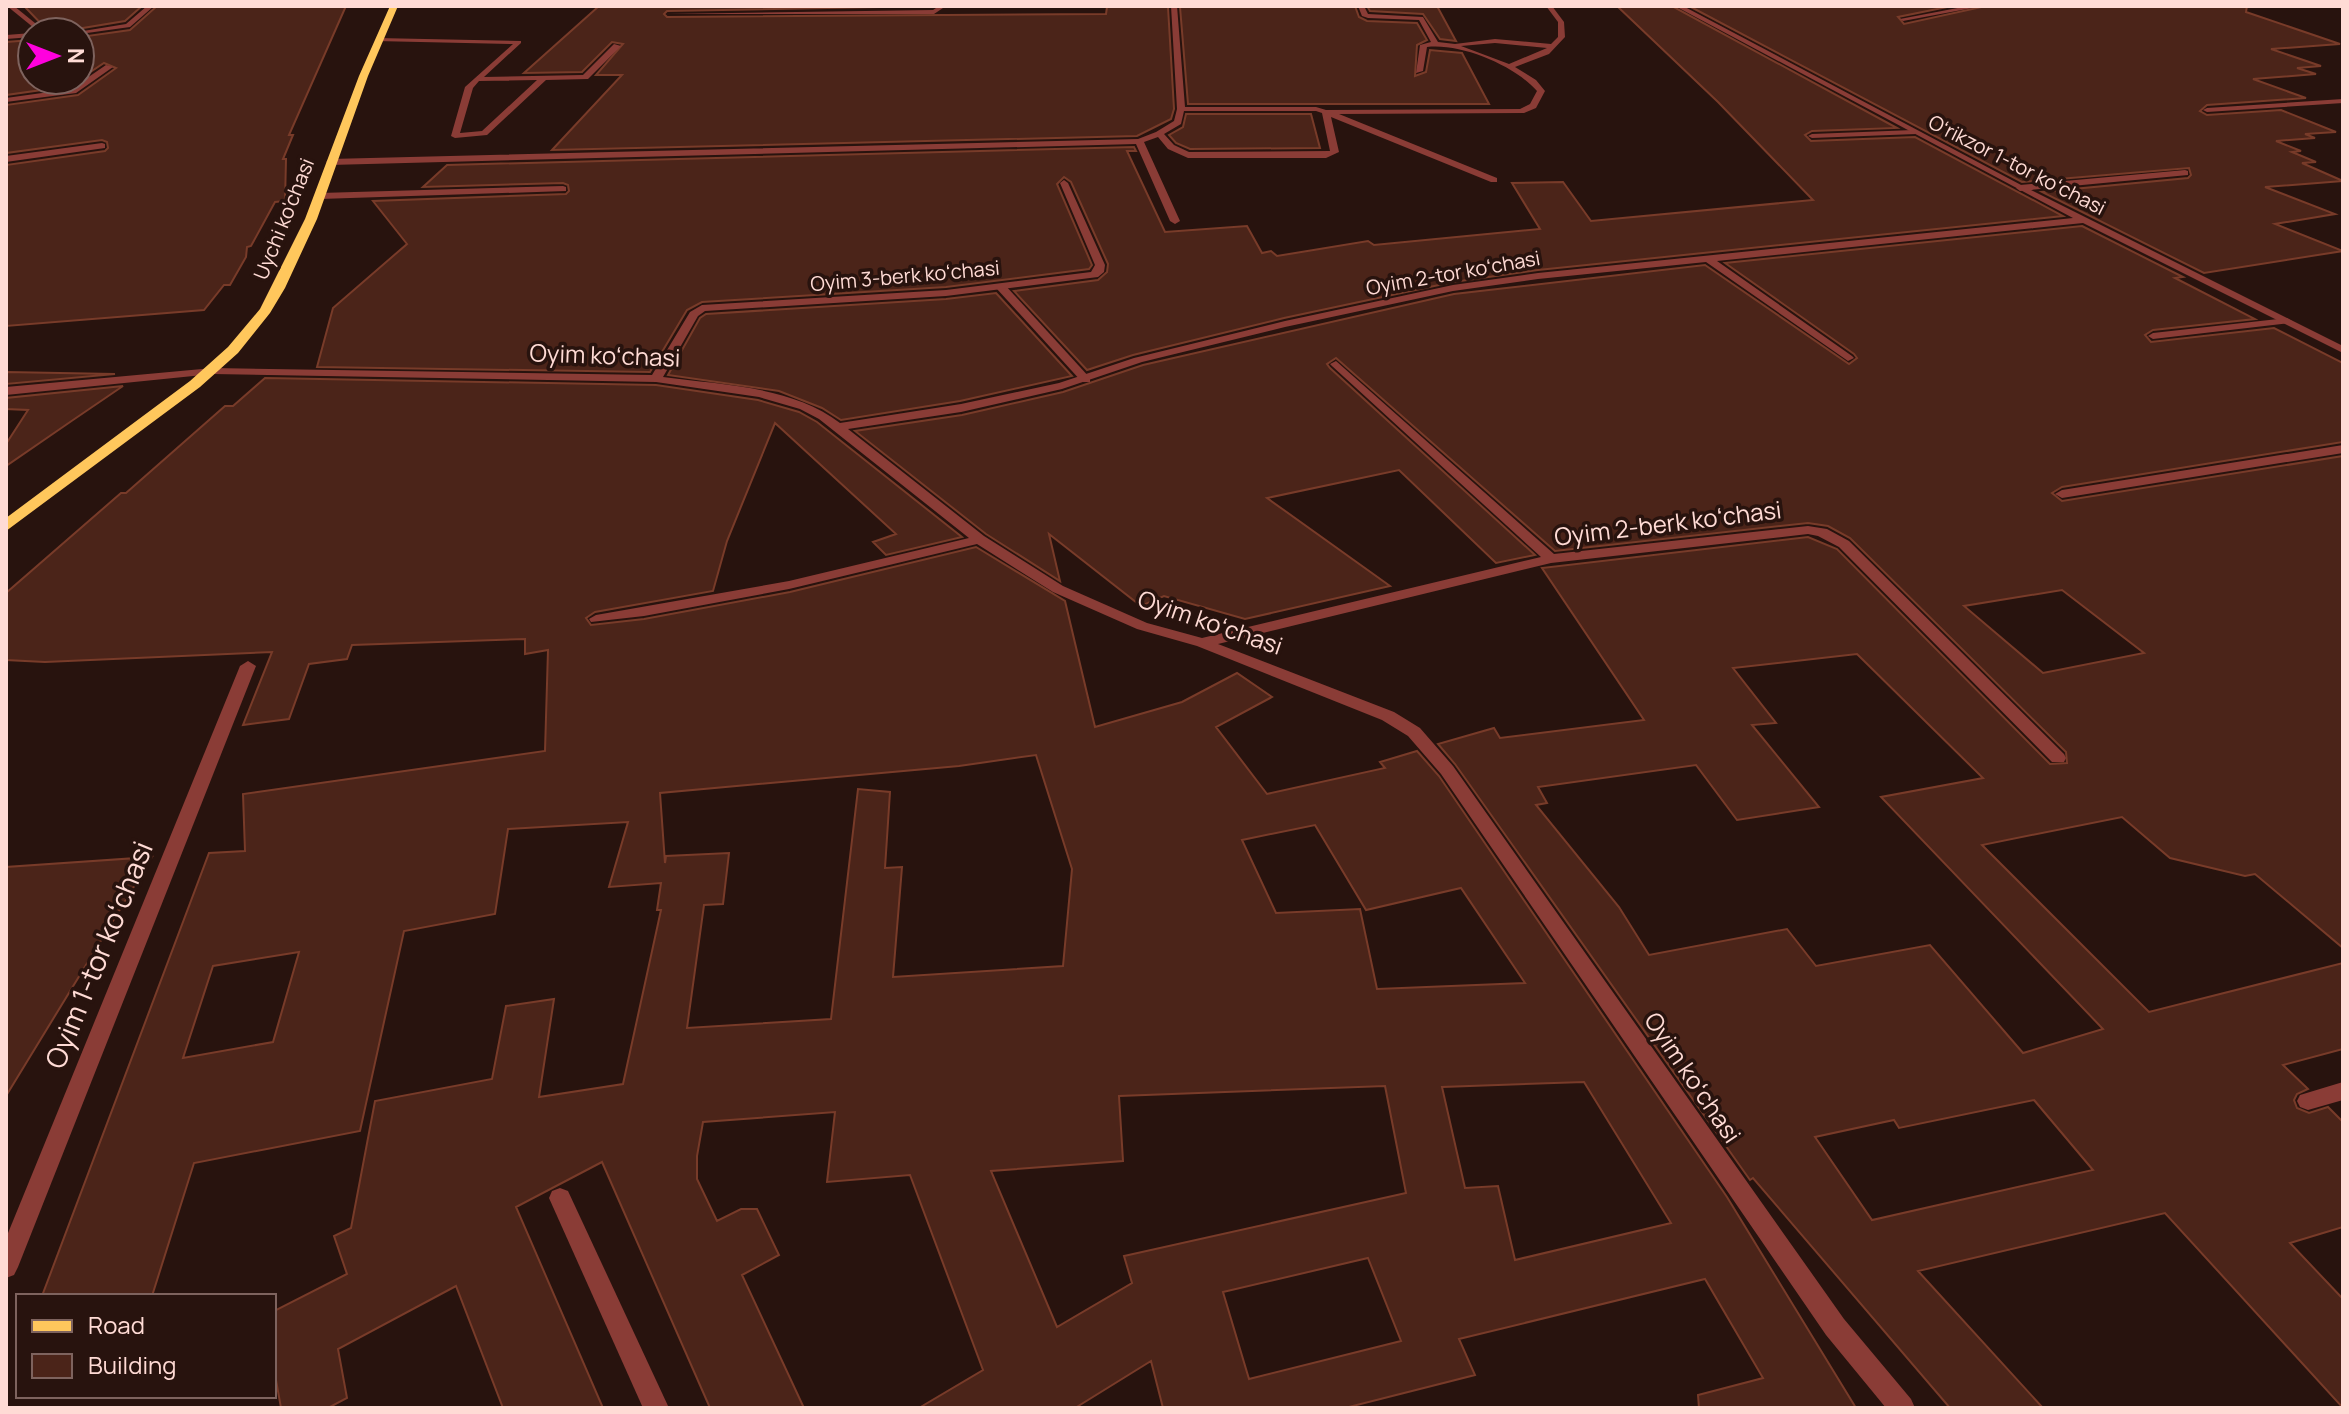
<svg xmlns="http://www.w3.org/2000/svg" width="2349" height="1414" font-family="Manrope,sans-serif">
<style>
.building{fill:#4b2419;stroke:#783b29;stroke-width:2;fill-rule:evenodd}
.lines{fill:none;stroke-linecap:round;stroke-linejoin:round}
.lane{fill:#8a3c36;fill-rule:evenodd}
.street{fill:#8a3c36;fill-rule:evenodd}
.primary{fill:#ffc75c;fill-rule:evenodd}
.labels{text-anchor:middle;stroke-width:7;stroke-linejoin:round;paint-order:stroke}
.far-street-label{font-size:20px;fill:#ffdbd5;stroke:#28130e}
.street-label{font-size:24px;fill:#ffdbd5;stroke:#28130e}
.near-street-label{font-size:28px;fill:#ffdbd5;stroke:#28130e}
</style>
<rect width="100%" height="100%" fill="#28130e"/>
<g class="building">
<polygon points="24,6 142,6 125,21 77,29 74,32 49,32"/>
<polygon points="157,6 346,6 289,135 293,135 283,159 286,159 285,201 275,202 251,246 247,247 246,257 230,285 224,285 204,310 6,326 6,165 105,151 108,148 107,142 102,140 6,153 6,105 78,95 116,68 104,63 80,79 80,37 130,30"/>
<polygon points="599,6 934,6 667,11 664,14 667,17 1106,14 1107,7 1168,7 1174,109 1171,119 1137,136 552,150 622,75 596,75 623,44 612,42 582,72 524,73"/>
<polygon points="1355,6 1359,17 1367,21 1417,23 1427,40 1417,45 1415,76 1426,72 1430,50 1462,53 1489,104 1188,104 1180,7"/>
<polygon points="1367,6 1437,6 1456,41 1440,39 1423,14 1370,11"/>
<polygon points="1617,6 1672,6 1897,128 1812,131 1805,135 1811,141 1915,137 2063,216 1538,270 1453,282 1284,318 1133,355 1087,370 1014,291 1098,280 1107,272 1108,264 1071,182 1064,177 1057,184 1092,265 1089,269 946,287 702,302 687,310 650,372 317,367 333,308 407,244 373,201 566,194 569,191 568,185 563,183 423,187 447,165 1134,147 1136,151 1127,151 1165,232 1247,226 1262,253 1271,251 1277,256 1368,241 1374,245 1540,229 1512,183 1563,182 1591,221 1813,200 1718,102"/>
<polygon points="1689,6 1952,6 1898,17 1904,24 1986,6 2247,6 2246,12 2340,44 2271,49 2321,66 2297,68 2316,74 2253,79 2306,98 2207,105 2200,111 2207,115 2281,110 2336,132 2305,134 2315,138 2276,141 2301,151 2292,152 2316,162 2302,163 2343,181 2265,187 2335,214 2275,224 2343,251 2204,273 2042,192 2188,178 2191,175 2189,168 2022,182"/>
<polygon points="32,40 32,80 79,80 70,86 6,95 6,42"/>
<polygon points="1186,114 1311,114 1320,148 1190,149 1176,143 1169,135 1183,127"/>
<path d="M2082,226l101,51 -8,1 80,41 -102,11 -8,5 6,7 123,-14 69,35v79l-281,45 -10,6 10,8 281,-45v492l-88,-74 -10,2 -75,-18 -48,-41 -140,28 167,167 194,-49v86l-60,16 25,24 -11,5 -3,6 3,8 12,5 19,-6 15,15v105l-53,16 53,56v109l-178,-195 -247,58 125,137h-93l-197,-230 -3,2 -295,-416 -17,-20 56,-16 6,10 144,-18 -102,-152 266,-31 29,12 213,215 17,-1 -1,-11 -216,-214 -22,-12 -20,-3 -253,28 -219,-193 -9,6 3,4 205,187 -39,8 -97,-93 -132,28 123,88 -145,33 -81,-23 -23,10 -92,-72 11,47 -74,-47 -131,-103 107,-16 101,-23 80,-27 311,-71 251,-29 144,99 8,-6 -3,-4 -129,-91zM2062,590l82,63 -101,20 -79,-67zM1857,654l126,124 -102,19 222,232 -80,24 -93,-108 -114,21 -29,-37 -138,26 -30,-48 -83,-102 11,-2 -9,-16 158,-22 41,55 82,-13 -67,-82 24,-2 -43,-55zM2034,1100l59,70 -221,50 -57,-83 79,-17 5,8z"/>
<polygon points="996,293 1072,376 960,401 841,420 822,408 779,391 668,375 700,318 706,314 946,299"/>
<polygon points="6,372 115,374 6,384"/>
<path d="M265,378l391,7 102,15 41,12 18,10 145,115 -76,18 -13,-13 23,-8 -121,-111 -48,118 -14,50 -118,21 -9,6 5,7 53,-6 146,-27 186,-45 89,54 30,126 87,-25 55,-29 35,24 -56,30 51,67 118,-26 -5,-6 37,-11 22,25 288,421 129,211h-157l-1,-13 65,-17 -58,-99 -246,60 16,36 -130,33h-182l-12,-47 -76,47h-156l64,-38 -73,-195 -83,7 8,-70 -132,10 -6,34v23l20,42 24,-12h16l22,46 -37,20 62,133h-94l-108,-246 -86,45 87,201h-100l-47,-122 -118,63 9,49 -19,10h-47l-7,-39v-58l73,-37 -13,-38 17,-8 24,-127 117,-22 14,-73 48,-7 -15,98 84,-13 38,-174h-4l4,-27 -52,4 19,-65 -120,7 -13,85 -91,17 -44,200 -166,32 -42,133h-110l167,-443 36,-2 -2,-57 302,-43 3,-101 -23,4v-15l-173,6 -5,14 -38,5 -20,55 -46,6 29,-73 -227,10 -39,-2v-67l115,-100h5l99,-87h8zM1036,755l36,114 -9,97 -170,11 9,-110 -17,1 5,-76 -32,-3 -27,230 -144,9 17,-123 19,-1 6,-51 -63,3 -1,7 -5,-70 299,-27zM1315,825l51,85 95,-22 64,95 -148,6 -17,-80 -84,4 -34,-73zM299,952l-26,90 -90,16 30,-92zM1584,1082l87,141 -156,37 -17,-74 -33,2 -23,-101zM1385,1086l21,107 -282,63 8,27 -75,44 -66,-156 132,-10 -4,-65zM1368,1258l33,83 -152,38 -26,-87z"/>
<polygon points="123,386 73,420 6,466 6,444 28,410 6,409 6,398"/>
<polygon points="152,857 6,1096 6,867"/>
</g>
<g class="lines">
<g class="lane">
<polygon points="939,6 946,6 934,14 667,14 933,10"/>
<path d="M1171,6h6l8,101h131l10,3 194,-1 10,-5 7,-13c-22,-25 -75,-48 -110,-44l-4,24 -7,2 4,-28 11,-3 -12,-22 -51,-2 -6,-2 -4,-10h6l4,8 55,3 15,25 17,2 40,-5 56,5 7,-7v-15l-12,-16h6l12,16 1,15 -16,17 -34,13 21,13 9,11 -9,17 -12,5 -185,1 158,64v4h-6l-160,-65 8,35 -13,6h-138l-20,-9 -10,-12 -14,5 36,79 -5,3 -5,-3 -34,-77 -806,21 -4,-3 4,-3 808,-20 18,-7 18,-11 3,-12zM1495,43l52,5 -38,16 -48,-18zM1184,111h132l6,2 8,38 -141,1 -15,-7 -10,-11 17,-10z"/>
<path d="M377,38l144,3v2l-37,34 99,-2 31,-31 7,2 -33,33 -42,1 -59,55 -32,3 -4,-2 14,-49 48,-43 -138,-3zM537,80l-55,51 -22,2 13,-45 6,-7z"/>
<polygon points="1913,130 1916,134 1812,138 1808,136 1812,134"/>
<polygon points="2185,170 2188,171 2188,175 2020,191 2016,188 2020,185"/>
<polygon points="563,186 566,187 566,191 320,199 315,196 320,193"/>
<polygon points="997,285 1005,285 1090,378 1090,382 1082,382 997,289"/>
<polygon points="2287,318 2292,321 2291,323 2153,339 2148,336 2153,333"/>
</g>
<g class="street">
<polygon points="7,6 14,6 46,32 39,32"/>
<polygon points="147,6 154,6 130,27 80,34 77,32 126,24"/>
<path d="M1675,6h8l340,180 320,160v7l-260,-130 -366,38 135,95 2,2 -6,3 -142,-99 -168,17 -85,12 -168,36 -143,35 -80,27 -101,23 -113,17 136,107 79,50 84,37 55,15 339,-81 -209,-191 -2,-2 6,-3 218,193 254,-28 19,3 22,12 215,213 2,4 -2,4h-12l-213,-215 -21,-11 -10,-2 -257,29 -333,81 176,68 26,16 33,38 391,553 67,80 4,9h-29l-60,-73 -385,-561 -33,-38 -26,-16 -185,-74 -60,-17 -84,-37 -76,-48 -188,45 -145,27 -53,6 -2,-3 7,-4 193,-34 180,-43 -150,-119 -19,-10 -41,-12 -103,-15 -443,-8 -207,21v-8l207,-19 439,7 38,-63 12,-7 244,-15 145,-18 4,-7 -35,-82 4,-3 4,3 37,82 -1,7 -6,5 -152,19 -241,15 -7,5 -35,61c59,8 129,9 177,46l121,-19 98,-21 75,-25 151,-37 168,-36 85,-12 535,-55z"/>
<polygon points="1968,6 1983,6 1903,21 1900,19"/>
<polygon points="32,33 32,37 6,39 6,35"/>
<polygon points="106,65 113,67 76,93 6,102 6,98 71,89"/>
<polygon points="2343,99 2343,103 2207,112 2203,110 2207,108"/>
<polygon points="102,143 105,144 105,148 6,162 6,156"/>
<polygon points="2343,445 2343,453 2062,498 2055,494 2062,490"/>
<polygon points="248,661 256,666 18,1267 14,1275 6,1278 6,1238 240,666"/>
<polygon points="2343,1082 2343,1100 2308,1110 2300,1107 2297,1101 2300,1095"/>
<polygon points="560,1188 568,1191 669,1408 643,1408 549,1198 552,1191"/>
</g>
<polygon class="primary" points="390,6 398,6 368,76 317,219 285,288 270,313 238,353 200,387 6,531 6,518 190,381 228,347 260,309 305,219 359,76"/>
</g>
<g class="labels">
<g class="far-street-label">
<text transform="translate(2017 165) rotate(27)" y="7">Oʻrikzor 1-tor koʻchasi</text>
<text transform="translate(284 219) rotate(-68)" y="7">Uychi ko'chasi</text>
<text transform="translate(1453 273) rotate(-10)" y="7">Oyim 2-tor koʻchasi</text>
<text transform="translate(905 276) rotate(-5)" y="7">Oyim 3-berk koʻchasi</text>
</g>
<g class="street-label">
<text transform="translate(605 356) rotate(2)" y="8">Oyim koʻchasi</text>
<text transform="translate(1668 524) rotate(-7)" y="8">Oyim 2-berk koʻchasi</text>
<text transform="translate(1210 623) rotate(19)" y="8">Oyim koʻchasi</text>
<text transform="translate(1692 1078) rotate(56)" y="8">Oyim koʻchasi</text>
</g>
<g class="near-street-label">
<text transform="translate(99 955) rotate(-68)" y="10">Oyim 1-tor koʻchasi</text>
</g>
</g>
<rect width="2349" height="1414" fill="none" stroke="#ffdbd5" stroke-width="16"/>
<rect x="16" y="1294" width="260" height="104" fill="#28130e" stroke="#7e635e" stroke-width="2"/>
<rect x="32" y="1320" width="40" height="12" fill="#ffc75c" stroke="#7e635e" stroke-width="2"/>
<text x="88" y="1334" font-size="24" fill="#ffdbd5">Road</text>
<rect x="32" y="1354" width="40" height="24" fill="#4b2419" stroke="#7e635e" stroke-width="2"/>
<text x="88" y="1374" font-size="24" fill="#ffdbd5">Building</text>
<g transform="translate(56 56) rotate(90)"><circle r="38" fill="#28130e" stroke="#7e635e" stroke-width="2"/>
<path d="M0-6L14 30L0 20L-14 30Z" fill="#ff01de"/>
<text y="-12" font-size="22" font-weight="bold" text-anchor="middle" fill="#ffdbd5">N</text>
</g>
</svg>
